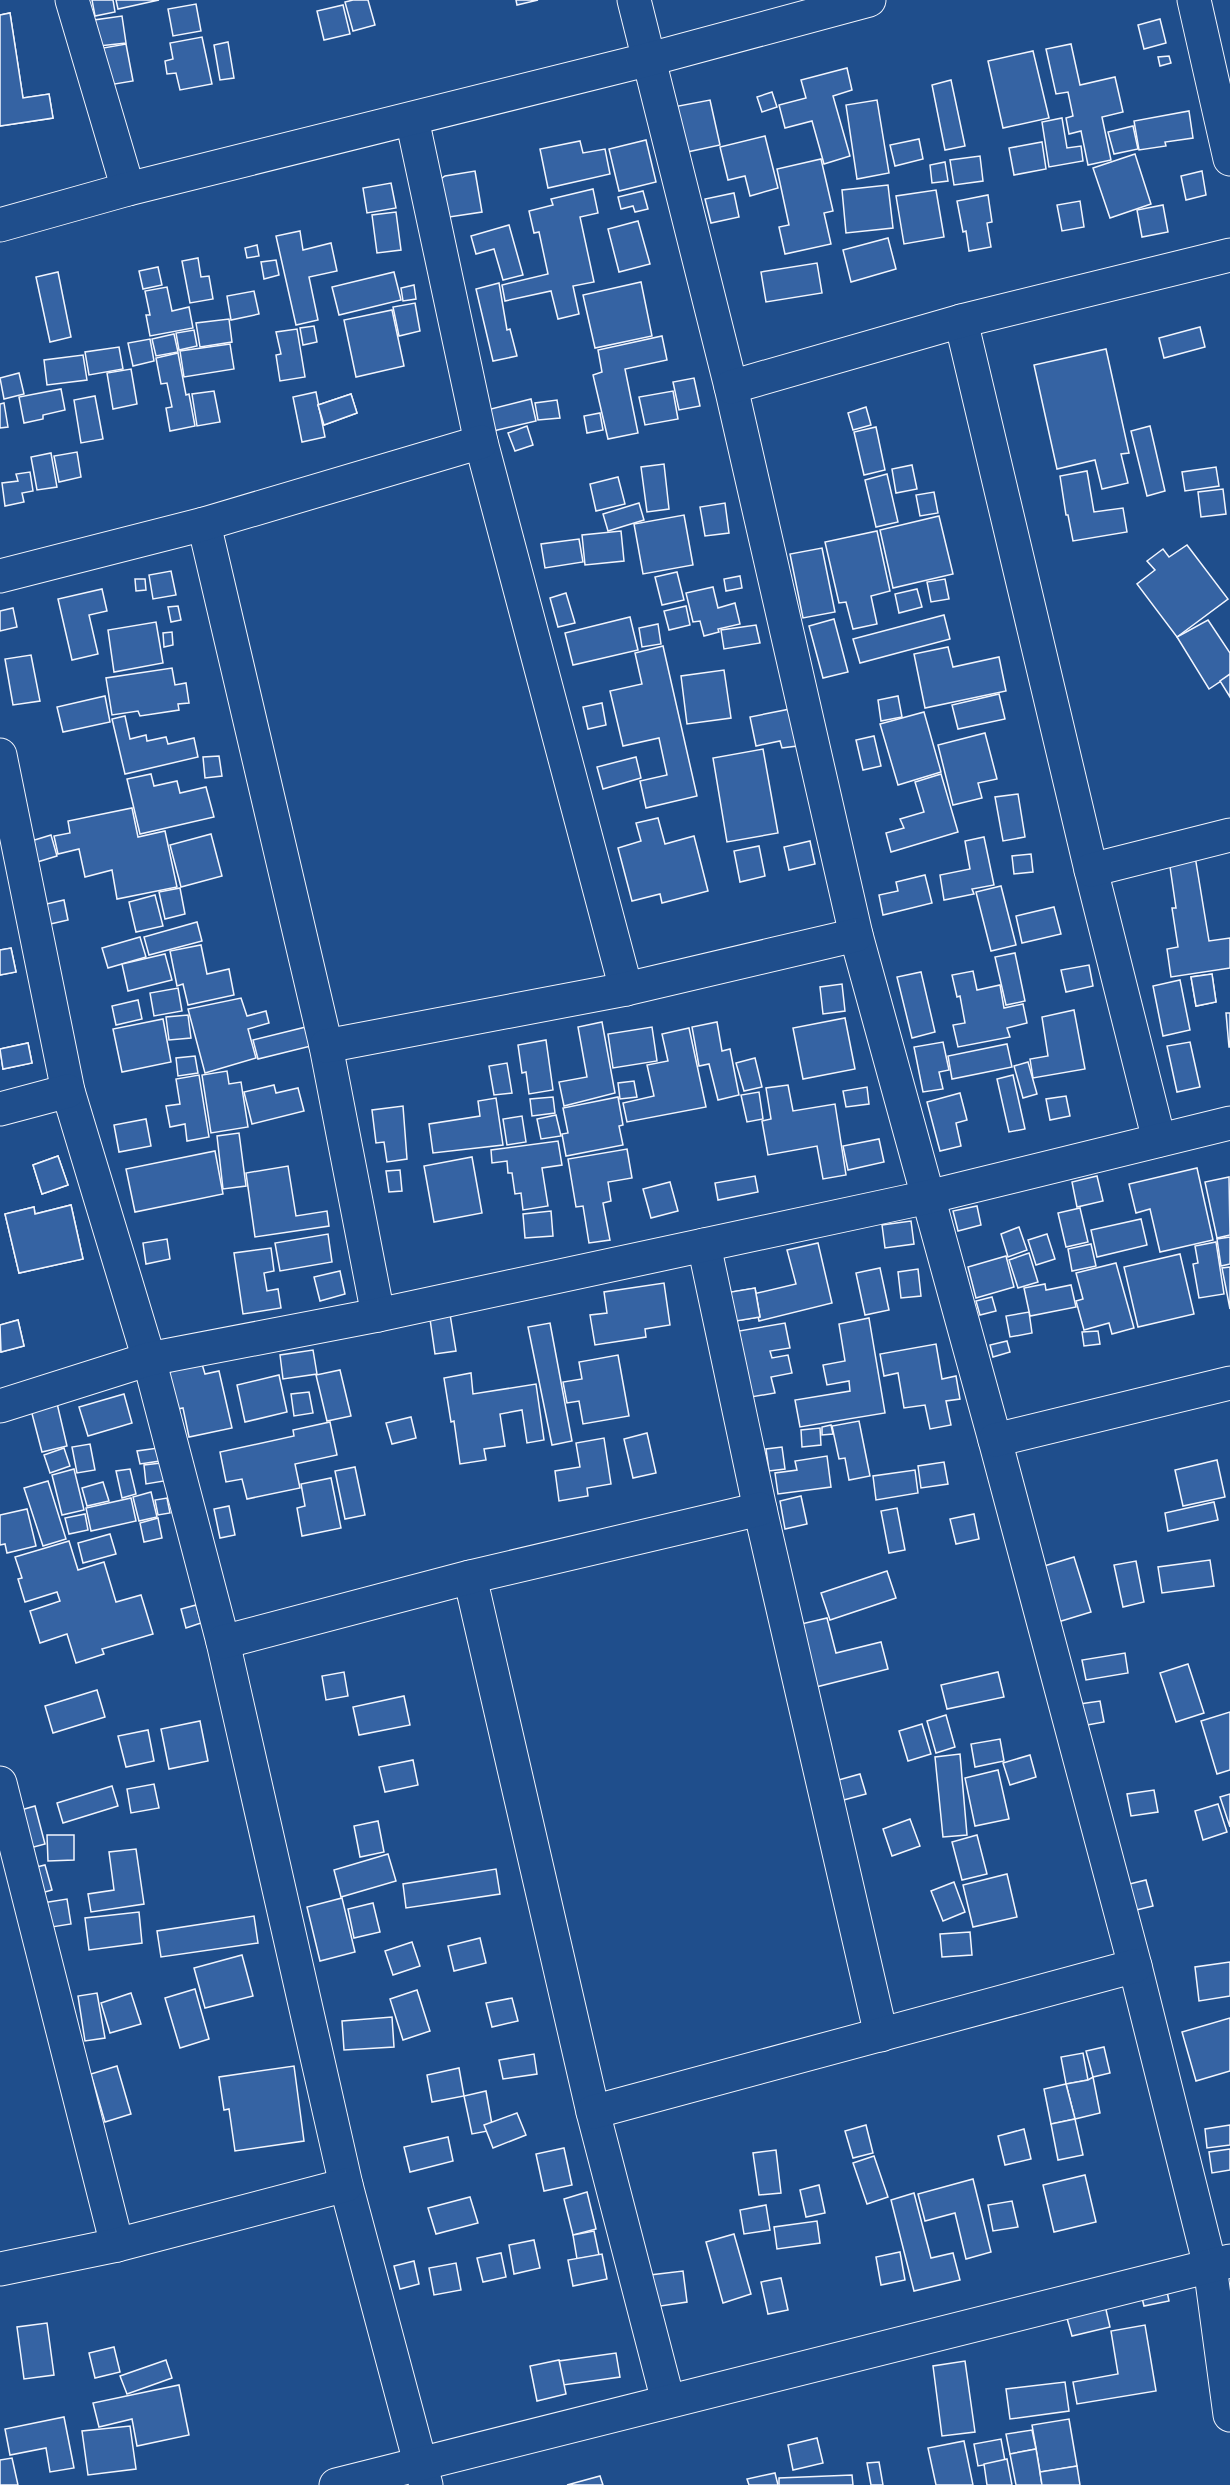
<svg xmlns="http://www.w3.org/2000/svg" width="1230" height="2485" font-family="'PT Sans Narrow',sans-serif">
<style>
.building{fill:#3563a3;stroke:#f2f6ff;stroke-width:1.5}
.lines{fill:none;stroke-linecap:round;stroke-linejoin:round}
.minor-casing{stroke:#f2f6ff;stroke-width:35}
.minor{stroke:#1f4e8c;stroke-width:33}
</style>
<rect width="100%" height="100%" fill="#1f4e8c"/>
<g class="building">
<polygon points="92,0 113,0 115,12 95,16"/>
<polygon points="116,0 159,0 118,9"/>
<polygon points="353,0 368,0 375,25 353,31 345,2"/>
<polygon points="516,0 538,0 517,5"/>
<polygon points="196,4 201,31 173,36 168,9"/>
<polygon points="343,5 350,34 324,40 317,11"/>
<polygon points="10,13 23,98 49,94 53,118 0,126 0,15"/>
<polygon points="10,13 23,98 49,94 53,118 0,126 0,15"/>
<polygon points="122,16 126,43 99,46 94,20"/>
<polygon points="1160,19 1166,43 1144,49 1138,25"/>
<polygon points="202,37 212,84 180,90 176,73 167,74 165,61 173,59 170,43"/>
<polygon points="228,42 234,78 220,80 214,45"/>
<polygon points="126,44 133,81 109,85 103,48"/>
<polygon points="1071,44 1080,85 1115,77 1123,112 1102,117 1111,160 1088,165 1081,131 1069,134 1066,118 1073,116 1068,92 1056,94 1046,49"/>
<polygon points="1033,51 1049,118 1003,128 988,61"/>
<polygon points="1169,56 1171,63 1160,66 1158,57"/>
<polygon points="847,68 852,90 833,96 850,156 824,164 812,121 785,128 779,105 806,98 801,80"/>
<polygon points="951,80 965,146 945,150 932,85"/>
<polygon points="772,92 777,107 762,112 757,97"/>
<polygon points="710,100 720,145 678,154 668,108"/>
<polygon points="877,100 889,173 857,179 846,105"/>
<polygon points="1189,111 1193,138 1165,142 1166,146 1139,150 1134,121"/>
<polygon points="1062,118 1067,148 1081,146 1083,161 1049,167 1042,122"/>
<polygon points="1133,126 1138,149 1114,154 1108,132"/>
<polygon points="765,136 778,188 750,196 745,176 728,180 720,147"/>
<polygon points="919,139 923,159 895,166 890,145"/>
<polygon points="646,140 656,182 619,191 609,149"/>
<polygon points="580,141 583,153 605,149 610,174 548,188 540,149"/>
<polygon points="1042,142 1046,169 1014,175 1009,148"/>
<polygon points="1135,154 1151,204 1110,218 1093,168"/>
<polygon points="980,156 983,181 954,185 950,160"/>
<polygon points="821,159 833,211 824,213 831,244 785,254 779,227 789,225 777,169"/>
<polygon points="945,162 948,181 932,183 930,165"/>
<polygon points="475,171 482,212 436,219 435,183 445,176"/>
<polygon points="1202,171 1206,195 1186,200 1181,176"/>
<polygon points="391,183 396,208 367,213 363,188"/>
<polygon points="888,185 893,228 846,233 842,190"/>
<polygon points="593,189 598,213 580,217 594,282 573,286 579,314 558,319 551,291 505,301 502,285 548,274 539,232 534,233 529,211 553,205 551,199"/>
<polygon points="936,190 944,237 904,244 896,196"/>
<polygon points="643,191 648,209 635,212 633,206 621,209 618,197"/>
<polygon points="734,193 739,217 711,223 705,199"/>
<polygon points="988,195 992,222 987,223 991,247 969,251 966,231 963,232 957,201"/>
<polygon points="1080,201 1084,227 1062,231 1057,205"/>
<polygon points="1163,205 1168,232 1142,237 1137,210"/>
<polygon points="396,212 401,250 377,253 372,215"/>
<polygon points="638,221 650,264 619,272 608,229"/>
<polygon points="509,225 523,275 503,280 494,249 476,254 471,236"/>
<polygon points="300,231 303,250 331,243 337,271 309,277 318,320 296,325 276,236"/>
<polygon points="888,238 896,269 851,282 843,250"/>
<polygon points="257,245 259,256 247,258 245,248"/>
<polygon points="198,258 201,277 209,276 213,299 190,303 182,261"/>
<polygon points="276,260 279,275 264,279 261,262"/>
<polygon points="817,263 822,293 766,302 761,272"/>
<polygon points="158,267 162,285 143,289 139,271"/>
<polygon points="58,272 71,337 50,342 36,277"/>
<polygon points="394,272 401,300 339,315 332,287"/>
<polygon points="641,282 652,336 595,348 583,295"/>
<polygon points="499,283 507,330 510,329 517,356 493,361 476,289"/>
<polygon points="414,285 416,299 403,301 401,288"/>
<polygon points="167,287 172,311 189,307 193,328 150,336 146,315 150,315 145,291"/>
<polygon points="254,291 259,314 231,320 227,296"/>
<polygon points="415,303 420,331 399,336 393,307"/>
<polygon points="392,310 404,366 356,377 344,320"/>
<polygon points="229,319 232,342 200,347 196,323"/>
<polygon points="314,326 317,342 303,345 300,328"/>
<polygon points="1200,327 1205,347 1164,358 1159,338"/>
<polygon points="297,329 305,377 280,381 276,355 281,354 276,332"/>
<polygon points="194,330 197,346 179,350 176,333"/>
<polygon points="174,334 178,352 156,356 152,339"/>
<polygon points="662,336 667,360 625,369 638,433 608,439 593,375 602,372 598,350"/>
<polygon points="150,339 154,361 133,366 128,343"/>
<polygon points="230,344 234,369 184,377 180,351"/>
<polygon points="119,347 123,369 89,375 85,352"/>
<polygon points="1106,349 1129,453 1121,454 1128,483 1102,489 1095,460 1057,469 1034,365"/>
<polygon points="178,353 186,395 189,394 195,426 170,431 166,408 172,407 167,383 161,384 156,358"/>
<polygon points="83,355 87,380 47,385 44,360"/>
<polygon points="131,369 137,404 113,409 107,373"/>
<polygon points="19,373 24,394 4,399 0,378"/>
<polygon points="694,378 700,406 679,410 673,382"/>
<polygon points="61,389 65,410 43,415 43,419 24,423 19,397"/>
<polygon points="214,391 220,422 197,426 192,394"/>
<polygon points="673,391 678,419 645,425 639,397"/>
<polygon points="316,392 325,437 302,442 293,397"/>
<polygon points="351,394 357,413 324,425 318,405"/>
<polygon points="351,394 357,413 324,425 318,405"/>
<polygon points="95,396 103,439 81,443 74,400"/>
<polygon points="531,399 536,421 489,432 483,411"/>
<polygon points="557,400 560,418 538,420 535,403"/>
<polygon points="4,403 8,427 0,428 0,404"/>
<polygon points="866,407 871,425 853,430 848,413"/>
<polygon points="600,413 603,430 587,433 584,416"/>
<polygon points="527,426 533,445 515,451 508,433"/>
<polygon points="1150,426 1165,491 1147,496 1131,431"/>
<polygon points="876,427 885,470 864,475 854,432"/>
<polygon points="77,452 81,477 59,482 54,456"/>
<polygon points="51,453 57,487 37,490 31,457"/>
<polygon points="664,464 669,509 647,512 641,467"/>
<polygon points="912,465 917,489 896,493 892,469"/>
<polygon points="1216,467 1219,486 1185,491 1182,472"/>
<polygon points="1087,471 1094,512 1123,508 1127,532 1073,541 1068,515 1066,515 1060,476"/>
<polygon points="30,472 33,491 22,493 24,502 5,506 2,483 18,481 16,474"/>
<polygon points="887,474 898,522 876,527 865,480"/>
<polygon points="618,477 625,504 596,511 590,484"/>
<polygon points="1223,489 1226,514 1201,517 1198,492"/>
<polygon points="934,492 938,513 920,516 916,495"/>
<polygon points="639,503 644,520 608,531 603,514"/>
<polygon points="725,503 729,533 705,536 700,507"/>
<polygon points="684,515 693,565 643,574 634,524"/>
<polygon points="939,516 953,574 893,588 880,530"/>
<polygon points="621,531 624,561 585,565 582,535"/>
<polygon points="877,531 890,591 871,596 877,624 853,629 846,602 839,603 825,542"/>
<polygon points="579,539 583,562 545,568 541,544"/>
<polygon points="1187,545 1228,599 1177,637 1137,584 1155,570 1147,561 1163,549 1169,557"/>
<polygon points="822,548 835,612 803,618 790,554"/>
<polygon points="171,571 176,595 153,599 149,575"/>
<polygon points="677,572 684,600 662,605 655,577"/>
<polygon points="740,576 742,588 726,591 724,579"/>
<polygon points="135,579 145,579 146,590 136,591"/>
<polygon points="945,579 949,599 931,602 927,582"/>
<polygon points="713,587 718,608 735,603 740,624 718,629 719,632 704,636 700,621 693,622 686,593"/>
<polygon points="102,589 107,611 89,615 98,654 72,660 58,599"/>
<polygon points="917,589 922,607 899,613 895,594"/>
<polygon points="566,593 575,623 558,627 550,598"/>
<polygon points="178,606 181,620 171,622 168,607"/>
<polygon points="686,606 690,625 669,630 664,611"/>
<polygon points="13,608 17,627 0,631 0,611"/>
<polygon points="944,615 950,639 860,663 853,639"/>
<polygon points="630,617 638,650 573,665 565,633"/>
<polygon points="834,619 848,672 823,678 809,626"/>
<polygon points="1208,620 1230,653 1230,675 1209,689 1177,637"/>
<polygon points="156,622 163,663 114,672 108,630"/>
<polygon points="658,624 661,644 642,647 639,628"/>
<polygon points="756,625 760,643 724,649 721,630"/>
<polygon points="172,632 173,645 164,647 163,633"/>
<polygon points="663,646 697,796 646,808 640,781 667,775 659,738 623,746 610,691 642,684 635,653"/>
<polygon points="948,647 953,667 999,657 1006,691 925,708 914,654"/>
<polygon points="31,655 40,701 13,705 5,659"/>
<polygon points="172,668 175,685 186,683 189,703 178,704 179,710 140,716 138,711 112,715 106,678"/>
<polygon points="724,670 731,718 687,724 681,676"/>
<polygon points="1230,674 1230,697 1220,681"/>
<polygon points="999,694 1005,719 958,729 952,705"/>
<polygon points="105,696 110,722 63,732 57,707"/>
<polygon points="898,696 902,717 881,721 878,700"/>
<polygon points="602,703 606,725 588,729 583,707"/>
<polygon points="790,709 797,746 782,748 780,741 756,746 750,717"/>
<polygon points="924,712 941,772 898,785 880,724"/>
<polygon points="125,716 130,739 146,735 147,741 166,737 168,744 194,738 198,757 125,774 112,719"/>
<polygon points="985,733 997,779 978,783 982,798 953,805 938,745"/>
<polygon points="874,736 881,766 863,770 856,740"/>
<polygon points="763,749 778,833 727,842 713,758"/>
<polygon points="219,756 222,776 205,778 203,757"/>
<polygon points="636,757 641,778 603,789 597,767"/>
<polygon points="151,774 154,786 177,781 180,793 206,787 214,817 140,834 127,779"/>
<polygon points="941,774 958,832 891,852 886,833 904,828 900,819 924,812 915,782"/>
<polygon points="1018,794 1025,837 1003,841 995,797"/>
<polygon points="132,808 138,837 165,831 177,887 117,899 112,870 85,877 79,849 58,854 54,836 70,833 68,821"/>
<polygon points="658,818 665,844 694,836 708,891 662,903 660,894 632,901 618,848 641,841 636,823"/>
<polygon points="211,834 222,876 181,887 170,845"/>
<polygon points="51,835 57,856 34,863 28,842"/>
<polygon points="984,837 994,885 972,889 974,894 944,900 940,875 970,869 965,841"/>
<polygon points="810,841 815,864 789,870 784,847"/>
<polygon points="759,846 765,876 740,882 734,851"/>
<polygon points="1031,854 1033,872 1014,874 1012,856"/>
<polygon points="1195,856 1209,941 1230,938 1230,968 1171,977 1167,949 1178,947 1172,908 1176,908 1169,860"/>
<polygon points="925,875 932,903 883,915 879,895 898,891 896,882"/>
<polygon points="1001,886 1016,945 991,951 976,892"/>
<polygon points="180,888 185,914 165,919 159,892"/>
<polygon points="155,895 163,926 136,932 129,902"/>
<polygon points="64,900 68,920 46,925 42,905"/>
<polygon points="1054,907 1061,934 1022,943 1016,916"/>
<polygon points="197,922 202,941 149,955 144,937"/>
<polygon points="140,937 146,957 108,968 102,948"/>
<polygon points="201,945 207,974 229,969 234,995 188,1005 183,984 177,986 170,951"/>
<polygon points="11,948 16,972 0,975 0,950"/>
<polygon points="11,948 16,972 0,975 0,950"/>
<polygon points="1015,953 1025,1001 1006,1005 995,957"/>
<polygon points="165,954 172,980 128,991 122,964"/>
<polygon points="1089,965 1093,986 1066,992 1061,970"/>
<polygon points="973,971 977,990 1000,985 1004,1008 1023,1004 1027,1023 1007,1028 1010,1037 958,1047 953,1025 965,1023 960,996 957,997 952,975"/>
<polygon points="921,972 935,1032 912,1038 897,977"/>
<polygon points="1212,974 1216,1002 1196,1006 1191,977"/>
<polygon points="1212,974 1216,1002 1196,1006 1191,977"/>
<polygon points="1180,980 1190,1030 1163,1036 1153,986"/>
<polygon points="842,984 845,1011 823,1014 820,987"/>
<polygon points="178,988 182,1011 154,1016 150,993"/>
<polygon points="241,998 247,1016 266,1011 269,1023 248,1029 256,1058 205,1073 188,1009"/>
<polygon points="138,1000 142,1019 116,1025 112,1006"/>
<polygon points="1074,1010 1085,1069 1033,1078 1030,1059 1048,1056 1042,1017"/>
<polygon points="1226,1013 1230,1013 1230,1047 1229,1047"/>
<polygon points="188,1015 191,1038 169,1040 166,1017"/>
<polygon points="845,1018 855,1069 803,1079 793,1028"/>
<polygon points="163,1019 171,1062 122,1072 113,1029"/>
<polygon points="602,1022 615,1093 564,1106 559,1082 587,1077 578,1027"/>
<polygon points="717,1022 722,1051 730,1049 739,1095 718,1100 709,1064 699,1066 692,1027"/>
<polygon points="314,1025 319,1044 258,1059 253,1040"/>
<polygon points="652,1027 657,1061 613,1068 608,1034"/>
<polygon points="689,1028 706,1107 627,1122 623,1103 654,1096 647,1065 668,1061 662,1034"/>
<polygon points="546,1040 553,1090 529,1094 526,1072 522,1073 518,1045"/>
<polygon points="943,1042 949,1070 939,1072 943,1089 923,1092 914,1047"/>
<polygon points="1190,1042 1200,1087 1177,1092 1167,1046"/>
<polygon points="28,1043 32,1063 3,1069 0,1049"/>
<polygon points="28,1043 32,1063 3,1069 0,1049"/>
<polygon points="1007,1044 1012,1067 952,1079 948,1056"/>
<polygon points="195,1056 198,1073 178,1076 176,1058"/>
<polygon points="755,1058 762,1087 744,1091 736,1063"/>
<polygon points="1028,1062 1037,1094 1023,1098 1014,1066"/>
<polygon points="507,1063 512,1093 494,1095 489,1066"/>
<polygon points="227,1071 229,1084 241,1082 248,1127 211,1133 202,1075"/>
<polygon points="199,1075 209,1137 187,1141 185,1124 170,1127 166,1106 180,1104 176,1079"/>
<polygon points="1013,1075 1025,1129 1009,1132 997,1079"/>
<polygon points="634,1081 637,1097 620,1099 618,1083"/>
<polygon points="274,1085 276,1093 298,1088 304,1111 252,1124 244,1092"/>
<polygon points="788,1085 793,1111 835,1104 846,1175 823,1179 817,1146 768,1155 762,1121 771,1119 766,1088"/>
<polygon points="867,1087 869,1104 846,1107 843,1091"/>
<polygon points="759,1092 763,1119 747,1122 741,1095"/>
<polygon points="960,1093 967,1120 956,1123 961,1146 940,1151 927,1102"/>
<polygon points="1066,1096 1070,1116 1050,1120 1046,1099"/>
<polygon points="553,1097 555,1113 532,1116 530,1099"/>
<polygon points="618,1097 623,1125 619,1126 623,1145 566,1156 562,1134 568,1133 563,1108"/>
<polygon points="496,1098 503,1145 433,1153 429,1124 480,1116 478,1101"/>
<polygon points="403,1106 407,1159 387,1162 384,1142 376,1143 372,1110"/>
<polygon points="556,1115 561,1136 541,1139 537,1119"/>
<polygon points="522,1116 526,1142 507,1145 503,1119"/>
<polygon points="146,1119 151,1146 119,1152 114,1125"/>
<polygon points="239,1133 246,1186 223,1189 217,1136"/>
<polygon points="879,1139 884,1162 848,1170 843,1146"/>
<polygon points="558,1141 562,1165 542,1168 548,1206 523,1210 521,1193 515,1194 512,1173 508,1173 507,1161 492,1163 491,1150"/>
<polygon points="627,1149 632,1178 608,1182 611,1201 603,1203 610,1240 589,1243 583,1206 576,1207 568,1159"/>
<polygon points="215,1151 223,1194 135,1212 126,1169"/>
<polygon points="58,1156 68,1185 42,1194 33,1165"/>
<polygon points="58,1156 68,1185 42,1194 33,1165"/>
<polygon points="472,1157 482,1213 434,1222 424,1166"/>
<polygon points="288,1166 296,1216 327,1211 329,1226 255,1237 246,1173"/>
<polygon points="1197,1168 1213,1240 1160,1252 1150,1209 1136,1213 1129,1184"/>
<polygon points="400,1170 402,1191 389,1192 386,1171"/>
<polygon points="755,1176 758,1192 718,1200 715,1183"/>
<polygon points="1097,1176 1103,1201 1077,1207 1072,1182"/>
<polygon points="1229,1177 1230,1235 1217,1238 1205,1182"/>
<polygon points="670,1182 678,1211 651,1218 643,1189"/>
<polygon points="71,1205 83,1259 19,1273 5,1214 34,1207 35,1214"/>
<polygon points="71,1205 83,1259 19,1273 5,1214 34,1207 35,1214"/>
<polygon points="977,1206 981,1225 958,1231 953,1211"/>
<polygon points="1080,1208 1088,1242 1066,1247 1058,1213"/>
<polygon points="551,1211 553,1236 525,1238 523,1214"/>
<polygon points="1141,1219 1147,1245 1097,1257 1091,1230"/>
<polygon points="911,1221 914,1244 885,1248 882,1225"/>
<polygon points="1019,1227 1027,1250 1008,1257 1001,1234"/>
<polygon points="328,1234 332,1262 280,1271 275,1243"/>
<polygon points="1047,1234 1055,1259 1036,1265 1028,1240"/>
<polygon points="1230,1237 1230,1264 1221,1266 1217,1239"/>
<polygon points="167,1239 170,1259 146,1264 143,1243"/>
<polygon points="1216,1242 1224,1294 1199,1298 1193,1264 1198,1263 1195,1246"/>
<polygon points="818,1243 832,1303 759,1321 753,1294 796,1284 787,1250"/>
<polygon points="1091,1244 1096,1266 1072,1271 1068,1249"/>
<polygon points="271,1248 274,1271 264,1273 267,1291 278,1289 281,1308 243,1314 234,1253"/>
<polygon points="1029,1253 1038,1282 1018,1288 1009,1260"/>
<polygon points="1180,1254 1194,1314 1138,1327 1124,1267"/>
<polygon points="1006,1256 1014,1287 976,1298 968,1267"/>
<polygon points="1116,1263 1134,1328 1112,1334 1109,1323 1084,1330 1076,1301 1083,1299 1076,1273"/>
<polygon points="1230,1267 1230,1309 1222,1268"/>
<polygon points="880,1268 889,1310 865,1315 856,1273"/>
<polygon points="918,1269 921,1296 901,1298 898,1272"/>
<polygon points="340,1271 345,1294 320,1301 314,1277"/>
<polygon points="664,1283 670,1325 645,1329 646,1337 595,1345 590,1315 607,1313 604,1292"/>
<polygon points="1045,1284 1046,1290 1071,1285 1076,1307 1030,1316 1024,1288"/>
<polygon points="755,1288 760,1317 730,1322 725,1293"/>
<polygon points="755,1288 760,1317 730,1322 725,1293"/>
<polygon points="992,1297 996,1311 980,1315 976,1301"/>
<polygon points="449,1308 456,1351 435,1354 429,1312"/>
<polygon points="1029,1312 1032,1333 1010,1337 1006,1316"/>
<polygon points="869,1318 885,1413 800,1427 795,1400 850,1391 849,1381 827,1385 823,1365 845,1361 839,1324"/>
<polygon points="18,1320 24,1346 1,1352 0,1325"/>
<polygon points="18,1320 24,1346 1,1352 0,1325"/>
<polygon points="550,1323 572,1441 552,1445 528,1327"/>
<polygon points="785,1323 790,1348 770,1351 772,1358 788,1355 792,1373 771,1377 775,1393 751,1397 739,1331"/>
<polygon points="1098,1331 1100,1344 1084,1346 1082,1332"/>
<polygon points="1007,1341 1010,1352 993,1357 990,1345"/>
<polygon points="936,1344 942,1379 956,1376 960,1399 946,1401 951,1425 930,1429 925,1405 904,1408 898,1373 884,1376 880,1354"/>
<polygon points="313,1350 317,1374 283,1379 280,1355"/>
<polygon points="618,1355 629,1416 583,1424 579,1401 567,1403 563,1382 582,1379 579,1362"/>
<polygon points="202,1364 205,1374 219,1371 232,1428 189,1437 183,1408 173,1410 165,1373"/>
<polygon points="340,1370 351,1416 327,1421 316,1375"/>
<polygon points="471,1373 473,1394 536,1384 544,1440 527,1443 522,1410 500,1414 505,1446 484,1449 486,1460 460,1464 454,1421 451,1422 444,1378"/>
<polygon points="279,1375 287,1412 245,1422 237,1385"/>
<polygon points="309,1392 313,1413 294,1416 291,1394"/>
<polygon points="124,1394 132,1423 88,1436 79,1407"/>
<polygon points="56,1399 67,1446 42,1452 30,1406"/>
<polygon points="411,1417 416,1438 392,1444 386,1423"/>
<polygon points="859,1421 870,1476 849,1480 845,1458 839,1459 832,1426"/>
<polygon points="330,1422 337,1455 295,1464 300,1488 247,1499 242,1479 226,1482 220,1452 294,1436 293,1430"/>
<polygon points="831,1425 833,1434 822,1435 822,1427"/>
<polygon points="820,1428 821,1445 802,1447 801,1430"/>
<polygon points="647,1433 656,1473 633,1478 624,1439"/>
<polygon points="604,1438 611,1484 587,1488 588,1496 559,1501 555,1471 580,1467 576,1443"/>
<polygon points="90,1444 95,1470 77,1473 72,1447"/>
<polygon points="782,1447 785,1469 769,1471 766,1449"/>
<polygon points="64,1448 70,1466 50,1473 44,1455"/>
<polygon points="158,1448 160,1461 140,1464 137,1451"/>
<polygon points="827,1456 831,1487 778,1494 775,1473 797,1470 795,1461"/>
<polygon points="1217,1460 1225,1497 1183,1506 1175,1470"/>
<polygon points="944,1462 948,1484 921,1488 918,1466"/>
<polygon points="161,1463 164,1481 146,1484 144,1465"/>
<polygon points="355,1467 365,1515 345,1519 335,1471"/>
<polygon points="74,1469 84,1510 62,1515 52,1475"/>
<polygon points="130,1469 136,1494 122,1498 116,1471"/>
<polygon points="915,1470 918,1493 876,1500 873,1476"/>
<polygon points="331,1478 341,1528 302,1536 297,1508 305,1506 301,1484"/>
<polygon points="48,1481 66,1539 43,1546 24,1488"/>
<polygon points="103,1482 109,1501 87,1506 82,1488"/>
<polygon points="151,1492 157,1517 139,1521 133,1497"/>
<polygon points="801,1496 807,1524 785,1529 780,1501"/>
<polygon points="131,1498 136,1521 91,1531 86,1508"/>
<polygon points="167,1498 170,1513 158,1515 155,1500"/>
<polygon points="1214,1502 1218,1520 1168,1531 1165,1513"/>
<polygon points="229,1506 235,1535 220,1538 214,1509"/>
<polygon points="897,1508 905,1550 889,1553 881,1511"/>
<polygon points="27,1509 36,1546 7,1553 5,1544 0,1545 0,1515"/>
<polygon points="85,1514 88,1530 69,1534 65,1518"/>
<polygon points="974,1514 979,1539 956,1544 950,1519"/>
<polygon points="158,1518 162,1538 144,1542 140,1523"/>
<polygon points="110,1534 116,1554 83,1563 78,1543"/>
<polygon points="69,1541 78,1570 104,1562 116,1602 141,1595 153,1634 102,1649 104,1654 76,1663 67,1634 40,1643 30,1611 60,1601 57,1592 25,1602 18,1579 22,1578 15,1557"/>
<polygon points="1074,1557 1091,1612 1058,1622 1041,1567"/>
<polygon points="1210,1560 1214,1586 1162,1593 1158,1567"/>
<polygon points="1136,1561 1144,1602 1123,1607 1114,1565"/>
<polygon points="887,1571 896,1598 830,1620 821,1593"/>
<polygon points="196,1605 201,1623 186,1628 181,1609"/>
<polygon points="827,1618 836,1653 881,1642 888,1669 812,1688 797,1625"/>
<polygon points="1125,1653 1128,1673 1086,1680 1082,1660"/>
<polygon points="1188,1664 1204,1713 1176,1722 1160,1673"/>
<polygon points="344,1672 348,1696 326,1700 322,1676"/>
<polygon points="998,1672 1004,1697 947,1709 941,1685"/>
<polygon points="97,1690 105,1717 53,1733 45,1706"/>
<polygon points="404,1696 410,1725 359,1735 353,1707"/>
<polygon points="1100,1701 1104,1722 1076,1727 1073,1705"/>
<polygon points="1230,1712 1230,1770 1217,1774 1201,1721"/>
<polygon points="946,1715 955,1747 936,1753 927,1721"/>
<polygon points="200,1721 208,1761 169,1769 161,1729"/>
<polygon points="922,1724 931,1754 908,1761 899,1731"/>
<polygon points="148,1730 154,1761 126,1767 118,1736"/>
<polygon points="1000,1739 1004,1761 975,1767 971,1744"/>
<polygon points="960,1754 967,1835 943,1837 935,1757"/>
<polygon points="1030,1755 1036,1777 1010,1785 1003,1763"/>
<polygon points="413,1760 418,1785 385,1792 379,1767"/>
<polygon points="998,1770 1009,1819 975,1826 965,1778"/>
<polygon points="860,1774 866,1794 840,1801 835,1781"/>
<polygon points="154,1784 159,1808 131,1813 127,1789"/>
<polygon points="112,1786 118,1806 63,1823 57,1803"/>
<polygon points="1154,1790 1158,1812 1131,1816 1127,1794"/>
<polygon points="1230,1794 1230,1827 1220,1797"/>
<polygon points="1218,1804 1227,1832 1203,1840 1195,1811"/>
<polygon points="35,1806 45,1844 4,1855 0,1816"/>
<polygon points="910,1819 920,1846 892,1856 883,1829"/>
<polygon points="378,1821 384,1852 360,1857 354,1826"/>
<polygon points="47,1835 74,1835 74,1860 48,1861"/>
<polygon points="977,1835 987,1874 962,1880 952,1842"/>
<polygon points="136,1849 144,1904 91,1912 88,1894 114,1890 109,1852"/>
<polygon points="388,1854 396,1881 341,1897 334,1870"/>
<polygon points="45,1865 52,1890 27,1897 20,1871"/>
<polygon points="496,1869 500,1894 406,1908 403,1884"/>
<polygon points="1007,1874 1017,1917 973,1927 963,1885"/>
<polygon points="1146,1880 1153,1906 1124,1913 1117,1887"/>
<polygon points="954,1882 965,1912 943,1921 931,1891"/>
<polygon points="342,1898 355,1952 320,1961 307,1907"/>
<polygon points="67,1899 71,1924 33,1930 30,1905"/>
<polygon points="373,1903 380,1932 354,1938 348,1909"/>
<polygon points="139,1912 142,1943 89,1950 85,1918"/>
<polygon points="254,1916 258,1943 161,1957 157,1931"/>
<polygon points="970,1932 972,1955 942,1957 940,1934"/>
<polygon points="480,1938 486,1963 454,1971 448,1946"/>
<polygon points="412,1942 420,1966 393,1975 385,1951"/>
<polygon points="242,1955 253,1996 205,2008 194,1968"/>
<polygon points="1230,1962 1230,1996 1199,2001 1195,1967"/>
<polygon points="195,1989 209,2039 180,2048 165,1998"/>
<polygon points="417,1990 430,2031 403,2040 390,1999"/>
<polygon points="97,1993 105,2038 85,2041 78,1996"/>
<polygon points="131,1993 141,2024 110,2033 101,2003"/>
<polygon points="512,1998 518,2021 492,2027 486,2003"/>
<polygon points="392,2017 394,2047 344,2050 342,2021"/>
<polygon points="1230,2018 1230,2071 1196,2081 1182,2032"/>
<polygon points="1104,2047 1110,2073 1093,2077 1086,2051"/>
<polygon points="1083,2053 1088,2080 1066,2084 1061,2057"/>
<polygon points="534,2054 537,2074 503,2079 499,2060"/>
<polygon points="117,2066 131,2114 105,2122 91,2074"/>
<polygon points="294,2066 304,2141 235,2151 229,2109 224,2110 219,2077"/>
<polygon points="459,2068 464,2096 432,2102 427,2075"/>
<polygon points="1093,2077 1100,2113 1075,2119 1066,2084 1088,2080"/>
<polygon points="1066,2084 1075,2119 1051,2124 1044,2089"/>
<polygon points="486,2091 493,2130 472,2134 464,2096"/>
<polygon points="517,2113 526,2135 493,2148 484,2125"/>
<polygon points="1075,2119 1083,2155 1058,2160 1051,2124"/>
<polygon points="866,2125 873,2153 853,2158 845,2131"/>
<polygon points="1230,2125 1230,2145 1207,2148 1205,2129"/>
<polygon points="1024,2129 1031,2159 1005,2165 998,2136"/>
<polygon points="448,2137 453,2161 410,2172 404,2147"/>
<polygon points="564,2148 572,2185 544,2191 536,2154"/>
<polygon points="1230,2149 1230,2170 1212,2173 1209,2152"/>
<polygon points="776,2150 781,2193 759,2195 753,2153"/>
<polygon points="874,2156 888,2197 867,2204 853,2163"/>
<polygon points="1085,2175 1096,2222 1054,2232 1043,2185"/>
<polygon points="973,2179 991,2252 966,2259 955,2213 925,2221 918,2194"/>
<polygon points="819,2185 825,2213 806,2217 800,2190"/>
<polygon points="587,2192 596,2229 573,2235 564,2199"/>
<polygon points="914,2193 931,2258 953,2253 960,2280 914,2291 891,2200"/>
<polygon points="470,2197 478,2223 436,2234 428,2208"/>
<polygon points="1012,2201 1018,2227 993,2231 988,2205"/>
<polygon points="766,2205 770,2230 744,2234 740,2210"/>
<polygon points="817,2221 820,2243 777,2249 774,2227"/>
<polygon points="594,2231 599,2255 577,2259 573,2235"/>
<polygon points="734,2234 751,2294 723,2303 706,2242"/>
<polygon points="534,2240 540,2268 514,2274 509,2245"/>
<polygon points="900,2252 905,2280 881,2285 876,2257"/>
<polygon points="501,2253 506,2277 483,2282 477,2258"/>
<polygon points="602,2254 607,2279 573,2286 568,2260"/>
<polygon points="414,2261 419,2284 400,2289 394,2266"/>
<polygon points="456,2263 461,2290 434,2295 429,2268"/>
<polygon points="683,2271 687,2302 654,2307 650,2275"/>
<polygon points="1163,2272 1169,2301 1144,2306 1137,2277"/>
<polygon points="781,2278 788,2310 768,2314 761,2282"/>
<polygon points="1104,2301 1110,2327 1072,2336 1065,2311"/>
<polygon points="47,2323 54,2375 24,2379 17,2327"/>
<polygon points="1145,2325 1156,2391 1077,2404 1073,2382 1118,2374 1111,2331"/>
<polygon points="114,2347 120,2372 95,2378 89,2353"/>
<polygon points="616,2353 620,2377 563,2385 559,2361"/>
<polygon points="166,2360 172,2378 127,2394 120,2376"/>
<polygon points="559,2360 566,2394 537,2401 530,2366"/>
<polygon points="965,2361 975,2432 942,2436 933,2366"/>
<polygon points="1065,2382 1069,2411 1010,2419 1006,2389"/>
<polygon points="179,2385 189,2435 137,2446 132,2419 99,2427 93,2403"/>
<polygon points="64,2417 74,2468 50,2472 46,2448 10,2455 5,2429"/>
<polygon points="1069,2419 1077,2466 1040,2472 1032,2425"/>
<polygon points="130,2426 136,2469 88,2475 82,2431"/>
<polygon points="1032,2430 1036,2449 1010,2454 1006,2434"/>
<polygon points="817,2438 823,2463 793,2470 788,2445"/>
<polygon points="1001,2439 1005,2461 978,2466 974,2444"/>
<polygon points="964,2441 973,2485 936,2485 928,2448"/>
<polygon points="1036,2449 1042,2485 1016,2485 1010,2454"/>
<polygon points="12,2458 18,2485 0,2485 0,2460"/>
<polygon points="1007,2459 1012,2485 987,2485 984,2464"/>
<polygon points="879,2462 883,2485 871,2485 867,2463"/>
<polygon points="1077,2466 1080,2485 1042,2485 1040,2472"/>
<polygon points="775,2473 778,2485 749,2485 747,2479"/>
<polygon points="852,2475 853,2485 779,2485 779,2478"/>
<polygon points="600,2476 603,2485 567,2485"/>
</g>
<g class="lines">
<defs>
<g id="minor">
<polyline points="72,0 128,189"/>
<polyline points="634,0 731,387 856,935 995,1440 1135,1966 1210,2266 1230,2415"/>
<polyline points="1194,0 1230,159"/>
<polyline points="412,119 481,442 626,989"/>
<polyline points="0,225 128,189 650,59 869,0"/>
<polyline points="961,321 1091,870 1159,1140"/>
<polyline points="731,387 961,321 1230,255"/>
<polyline points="204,524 326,1046 378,1315"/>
<polyline points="0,576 204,524 481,442"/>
<polyline points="0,755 68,1091 149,1359 223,1642 346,2185 426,2485"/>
<polyline points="1091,870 1230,835"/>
<polyline points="326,1046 626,989 856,935"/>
<polyline points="0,1109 68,1091"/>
<polyline points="704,1245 760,1509 881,2035"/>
<polyline points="0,1406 149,1359 378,1315 928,1197 1230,1123"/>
<polyline points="995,1440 1230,1383"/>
<polyline points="470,1577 593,2112 668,2401"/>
<polyline points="223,1642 470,1577 760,1509"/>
<polyline points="0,1783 117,2245"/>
<polyline points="593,2112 1135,1966"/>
<polyline points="0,2269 117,2245 346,2185"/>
<polyline points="336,2485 1230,2261"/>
</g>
</defs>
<use href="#minor" class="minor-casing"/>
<use href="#minor" class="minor"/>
</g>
</svg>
